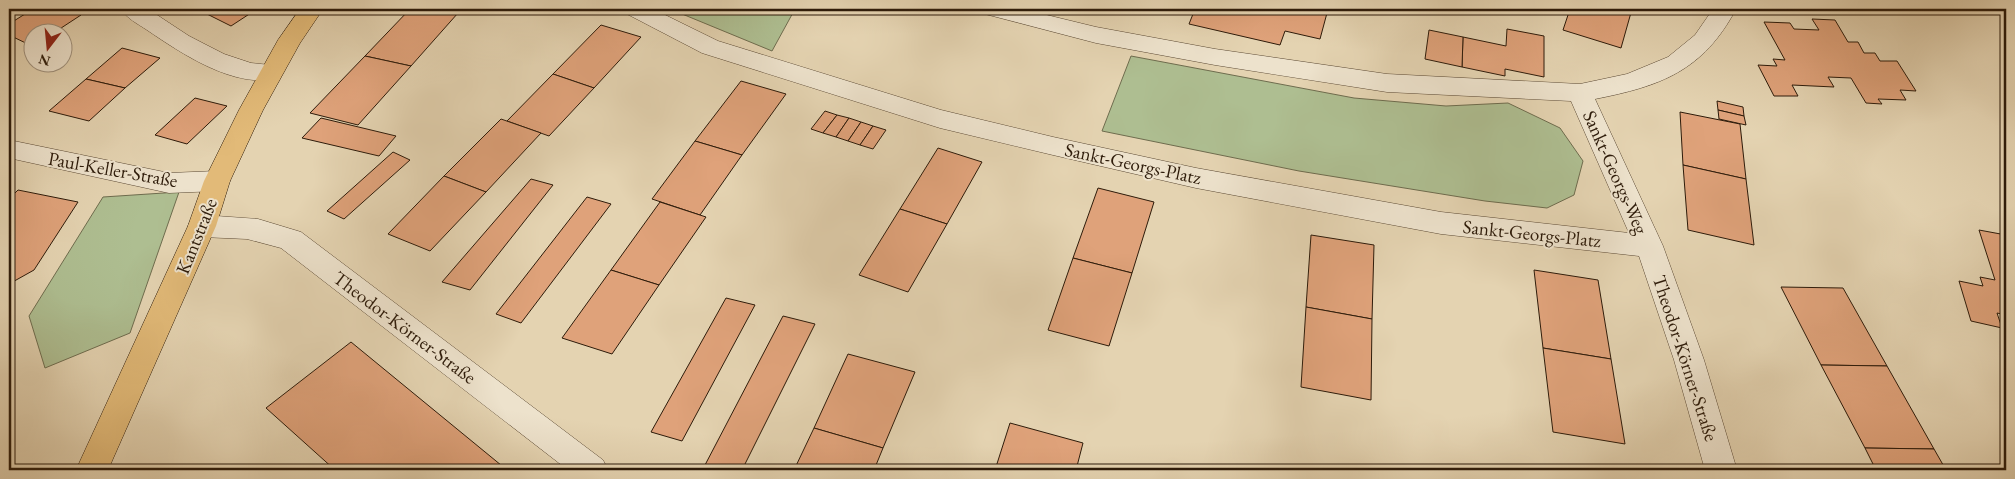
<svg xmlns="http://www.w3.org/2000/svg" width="2015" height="479" font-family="'EB Garamond',serif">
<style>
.green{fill:#aebe91;stroke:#6e6c4e}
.building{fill:#dfa27a;stroke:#2d1b0a}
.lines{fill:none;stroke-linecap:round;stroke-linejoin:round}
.minor-casing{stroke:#5b4934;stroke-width:1}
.major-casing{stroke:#2d1b0a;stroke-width:1}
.minor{fill:#ede2cc;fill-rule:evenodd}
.major{fill:#e2ba78;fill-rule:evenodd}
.labels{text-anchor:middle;stroke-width:4;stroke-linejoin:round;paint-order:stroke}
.street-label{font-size:19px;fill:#2d1b0a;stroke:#ede2cc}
</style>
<rect width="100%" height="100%" fill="#e4d3b1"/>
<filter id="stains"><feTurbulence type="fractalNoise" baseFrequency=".004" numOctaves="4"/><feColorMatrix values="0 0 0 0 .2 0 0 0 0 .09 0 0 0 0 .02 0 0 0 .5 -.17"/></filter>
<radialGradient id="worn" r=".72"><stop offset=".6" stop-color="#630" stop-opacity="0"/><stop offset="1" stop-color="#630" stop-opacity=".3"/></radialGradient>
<g class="green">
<polygon points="670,9 795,9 772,51"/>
<polygon points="1131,56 1354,98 1446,106 1508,103 1560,128 1583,161 1574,195 1547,208 1485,201 1299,171 1102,131"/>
<polygon points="179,192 130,333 45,368 29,316 103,197"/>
</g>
<g class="building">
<polygon points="33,9 66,9 81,15 55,32 32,32 32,46 9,35 9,24"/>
<polygon points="197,9 257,9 231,26"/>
<polygon points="410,9 436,9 458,13 411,66 365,56"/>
<polygon points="436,9 463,9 458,13"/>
<polygon points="1195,9 1308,9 1327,13 1320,39 1285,31 1280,45 1189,24"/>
<polygon points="1570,9 1632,9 1621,48 1563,30"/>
<polygon points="1812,19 1835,20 1848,42 1858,42 1864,53 1875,53 1880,61 1897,61 1916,91 1900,90 1906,100 1878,99 1882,104 1866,103 1851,78 1828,77 1834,87 1792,85 1798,96 1774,96 1758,65 1777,66 1773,59 1785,60 1764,22 1790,23 1794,29 1819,30"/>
<polygon points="601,25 641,37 594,88 553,74"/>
<polygon points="1507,29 1544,36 1544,77 1505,69 1505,76 1462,67 1463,37 1506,46"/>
<polygon points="1429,30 1463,37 1462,67 1425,59"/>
<polygon points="122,48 160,58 125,88 86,79"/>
<polygon points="365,56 411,66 358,125 310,113"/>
<polygon points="553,74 594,88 549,136 507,121"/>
<polygon points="86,79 125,88 89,121 49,111"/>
<polygon points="741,81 786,94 742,155 695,141"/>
<polygon points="195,98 227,106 187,144 155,135"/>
<polygon points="1717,101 1743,107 1744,116 1718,110"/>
<polygon points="1718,110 1744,116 1746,125 1719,119"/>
<polygon points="825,111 837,115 823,133 811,129"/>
<polygon points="1680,112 1740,124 1746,179 1683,165"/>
<polygon points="837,115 849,118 836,137 823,133"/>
<polygon points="321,118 396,136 379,156 302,138"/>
<polygon points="849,118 861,122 848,141 836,137"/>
<polygon points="501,119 541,133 486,192 444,176"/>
<polygon points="861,122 873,126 860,145 848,141"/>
<polygon points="873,126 886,130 873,149 860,145"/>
<polygon points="695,141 742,155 700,215 652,199"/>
<polygon points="938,148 982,162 947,224 900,209"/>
<polygon points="393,152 410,160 344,219 327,211"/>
<polygon points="1683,165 1746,179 1754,245 1688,230"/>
<polygon points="444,176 486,192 430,251 388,234"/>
<polygon points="531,179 553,185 470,290 442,282"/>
<polygon points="1098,188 1154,202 1132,273 1073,258"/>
<polygon points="18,190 78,202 34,270 9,284 9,199"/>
<polygon points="587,197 611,204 521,323 496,314"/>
<polygon points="660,202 706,217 659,285 611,270"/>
<polygon points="900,209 947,224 908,292 859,275"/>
<polygon points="1979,230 2006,235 2006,315 1997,313 2002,328 1971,321 1959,281 1983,286 1980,277 1995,280"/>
<polygon points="1311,235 1374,245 1372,319 1306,307"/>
<polygon points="1073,258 1132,273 1109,346 1048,330"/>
<polygon points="611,270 659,285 612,354 562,338"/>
<polygon points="1534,270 1598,280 1611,359 1543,348"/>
<polygon points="1781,287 1843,288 1887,366 1821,365"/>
<polygon points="726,298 755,305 682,441 651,432"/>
<polygon points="1306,307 1372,319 1371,400 1301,387"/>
<polygon points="783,316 815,324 742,470 722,470 705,465"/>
<polygon points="351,342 507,470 335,470 266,408"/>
<polygon points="1543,348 1611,359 1625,444 1553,432"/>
<polygon points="848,354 915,372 883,448 814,428"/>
<polygon points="1821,365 1887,366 1934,449 1865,448"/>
<polygon points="1010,423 1083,443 1076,470 995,470"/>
<polygon points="814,428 883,448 874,470 794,470"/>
<polygon points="1865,448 1934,449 1946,470 1876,470"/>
</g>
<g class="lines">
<defs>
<g id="minor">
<path d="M121,9h27l41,27 35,18 27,9 28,3 3,6 -3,6c-44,12 -98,-25 -132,-48 -9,-6 -21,-12 -26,-21z"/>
<path d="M624,9h29l65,32 223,69 112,27 143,31 245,44 188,21 -58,-132 -184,-9 -172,-27 -119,-22 -111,-29 -3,-5h40l74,18 119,22 172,25 193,10 47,-10 41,-17 27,-22 18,-26h23c-33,62 -75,77 -141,90l68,147 41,114 33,110h-32l-31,-110 -35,-104 -198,-22 -245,-46 -143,-33 -113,-27 -238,-75 -75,-39z"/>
<polygon points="9,140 169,173 217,171 226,174 230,181 226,188 217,191 169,193 9,158"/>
<polygon points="202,215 258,219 301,232 603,460 608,470 568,470 281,248 247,239 202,237 192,234 188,226 192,218"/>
</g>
<polygon id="major" points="300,9 323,9 300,43 263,110 230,181 216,226 108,470 76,470 188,226 204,181 239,110 278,40"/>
</defs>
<use href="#minor" class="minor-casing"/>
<use href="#major" class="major-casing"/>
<use href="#minor" class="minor"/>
<use href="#major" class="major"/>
</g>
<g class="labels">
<g class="street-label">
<text transform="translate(1133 163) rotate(12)" y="7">Sankt-Georgs-Platz</text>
<text transform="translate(113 169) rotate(10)" y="7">Paul-Keller-Straße</text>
<text transform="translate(1616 172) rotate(66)" y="7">Sankt-Georgs-Weg</text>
<text transform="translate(1532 233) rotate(6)" y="7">Sankt-Georgs-Platz</text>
<text transform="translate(196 236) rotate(-68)" y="7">Kantstraße</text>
<text transform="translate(405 327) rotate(37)" y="7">Theodor-Körner-Straße</text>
<text transform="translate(1686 358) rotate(72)" y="7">Theodor-Körner-Straße</text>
</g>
</g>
<rect width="2015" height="479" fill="none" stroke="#e4d3b1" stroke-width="30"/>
<rect x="10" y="10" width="1995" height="459" fill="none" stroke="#2d1b0a" stroke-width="2.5"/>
<rect x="15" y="15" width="1985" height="449" fill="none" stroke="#2d1b0a"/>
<g transform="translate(48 48) rotate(196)"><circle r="24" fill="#ede2cc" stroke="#a0927e"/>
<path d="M0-4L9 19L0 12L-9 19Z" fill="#8f2418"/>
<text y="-8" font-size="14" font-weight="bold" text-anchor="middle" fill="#2d1b0a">N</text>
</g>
<rect width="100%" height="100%" filter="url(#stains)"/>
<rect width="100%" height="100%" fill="url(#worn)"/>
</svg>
